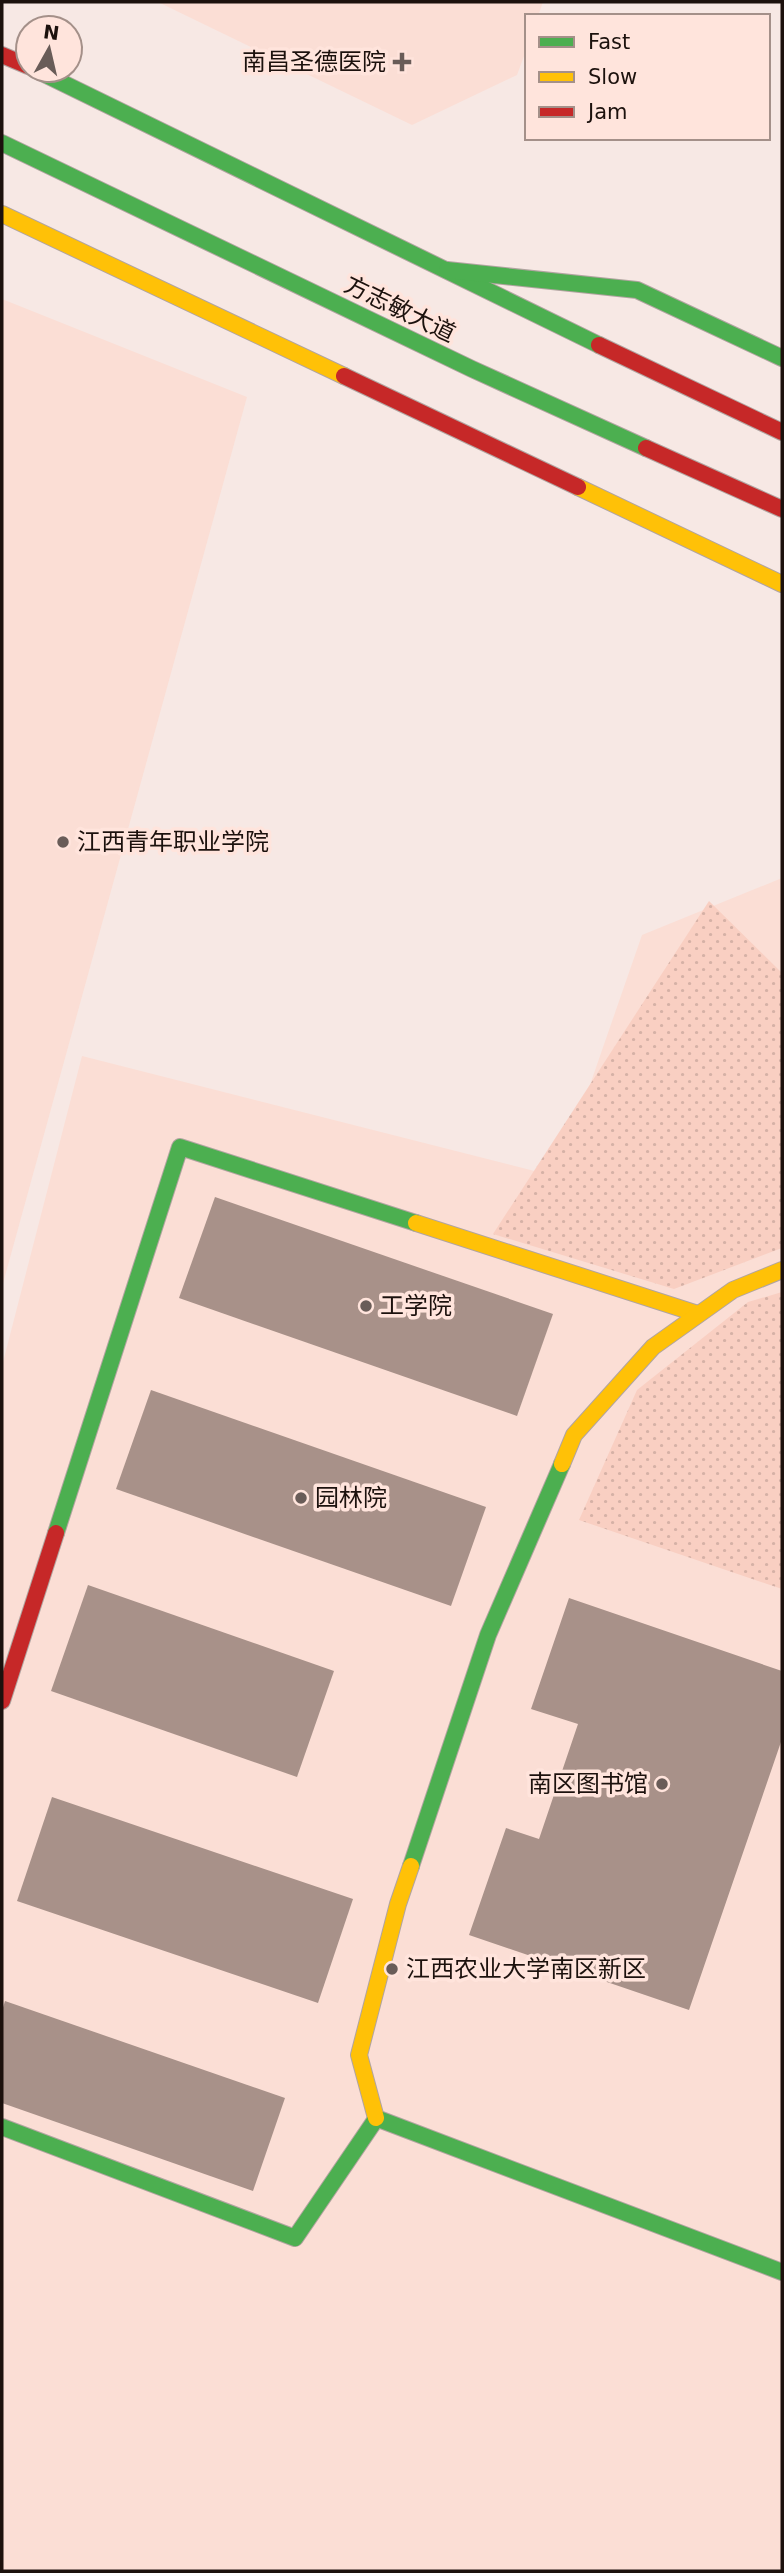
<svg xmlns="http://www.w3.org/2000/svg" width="784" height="2573" font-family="'DejaVu Sans','Noto Sans SC',sans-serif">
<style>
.built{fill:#fbded5}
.green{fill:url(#green-dots)}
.building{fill:#a89189}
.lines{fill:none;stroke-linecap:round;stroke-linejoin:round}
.fast-casing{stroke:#b1a4a0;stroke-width:18}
.slow-casing{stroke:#b1a4a0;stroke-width:18}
.jam-casing{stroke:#b1a4a0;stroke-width:18}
.fast{stroke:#4caf50;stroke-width:16}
.slow{stroke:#ffc107;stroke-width:16}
.jam{stroke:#c62828;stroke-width:16}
.poi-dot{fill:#695c58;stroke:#ffe4dc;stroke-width:2.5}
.labels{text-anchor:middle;stroke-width:7;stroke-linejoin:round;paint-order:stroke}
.poi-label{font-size:24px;fill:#1c110d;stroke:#ffe4dc;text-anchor:start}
.street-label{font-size:24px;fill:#1c110d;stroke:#ffe4dc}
</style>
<defs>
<pattern id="green-dots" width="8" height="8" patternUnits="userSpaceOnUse" patternTransform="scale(1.75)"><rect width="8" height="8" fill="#f9cfc2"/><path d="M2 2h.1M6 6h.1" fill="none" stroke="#d5b1a6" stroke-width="1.8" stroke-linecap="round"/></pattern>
</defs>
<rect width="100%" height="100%" fill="#f7e8e4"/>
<g class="built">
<polygon points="158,2 543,2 538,16 527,16 527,48 517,75 412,125"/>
<polygon points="2,299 247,397 2,1287"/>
<polygon points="782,878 782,2571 2,2571 2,1366 82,1056 558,1177 642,935"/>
</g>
<g class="green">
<polygon points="709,901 782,973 782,1248 674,1289 493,1234"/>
<polygon points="782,1292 782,1589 579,1520 637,1390 748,1302"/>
</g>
<g class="building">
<polygon points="215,1197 553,1314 517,1416 179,1298"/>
<polygon points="151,1390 486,1507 451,1606 116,1489"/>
<polygon points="88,1585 334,1671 297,1777 51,1691"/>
<polygon points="569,1598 782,1671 782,1739 689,2010 469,1935 506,1828 539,1839 578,1724 531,1709"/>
<polygon points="52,1797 353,1899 318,2003 17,1901"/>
<polygon points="5,2001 285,2098 253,2191 2,2103 2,2011"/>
</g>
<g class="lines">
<defs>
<g id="fast">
<polyline points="36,70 599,345"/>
<polyline points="2,143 472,369 646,448"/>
<polyline points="447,270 637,290 782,358"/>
<polyline points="56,1533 180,1147 416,1223"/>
<polyline points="411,1866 488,1635 562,1464"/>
<polyline points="376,2118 782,2272"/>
<polyline points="2,2127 295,2238 376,2119"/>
</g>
<g id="slow">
<polyline points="2,214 344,376"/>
<polyline points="578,487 782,584"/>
<polyline points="416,1223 698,1314"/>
<polyline points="562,1464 574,1435 653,1347 733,1290 782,1270"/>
<polyline points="376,2118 359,2055 398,1904 411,1866"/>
</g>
<g id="jam">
<polyline points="2,55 28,66"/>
<polyline points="599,345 782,432"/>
<polyline points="344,376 578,487"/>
<polyline points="646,448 782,509"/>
<polyline points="2,1701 56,1533"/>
</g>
</defs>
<use href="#fast" class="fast-casing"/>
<use href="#slow" class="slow-casing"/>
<use href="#jam" class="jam-casing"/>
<use href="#fast" class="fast"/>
<use href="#slow" class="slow"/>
<use href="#jam" class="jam"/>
</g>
<g class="poi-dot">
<path d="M398.5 51.5h7v7h7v7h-7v7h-7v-7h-7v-7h7z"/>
<circle cx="63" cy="842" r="7"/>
<circle cx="366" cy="1306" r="7"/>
<circle cx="301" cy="1498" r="7"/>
<circle cx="662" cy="1784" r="7"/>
<circle cx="392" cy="1969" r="7"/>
</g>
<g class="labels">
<g class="poi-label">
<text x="386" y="70" text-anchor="end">南昌圣德医院</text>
<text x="77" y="850">江西青年职业学院</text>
<text x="380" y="1314">工学院</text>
<text x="315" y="1506">园林院</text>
<text x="648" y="1792" text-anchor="end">南区图书馆</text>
<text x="406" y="1977">江西农业大学南区新区</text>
</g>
<g class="street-label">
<text transform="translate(400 309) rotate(26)" y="8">方志敏大道</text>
</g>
</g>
<rect width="784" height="2573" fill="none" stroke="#1c110d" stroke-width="7"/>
<rect x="525" y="14" width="245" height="126" fill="#ffe4dc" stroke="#a49089" stroke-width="2"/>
<rect x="539" y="37" width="35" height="10" fill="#4caf50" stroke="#a49089" stroke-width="2"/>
<text x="588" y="49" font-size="21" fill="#1c110d">Fast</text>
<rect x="539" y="72" width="35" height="10" fill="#ffc107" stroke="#a49089" stroke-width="2"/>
<text x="588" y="84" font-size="21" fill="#1c110d">Slow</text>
<rect x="539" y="107" width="35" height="10" fill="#c62828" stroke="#a49089" stroke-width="2"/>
<text x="588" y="119" font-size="21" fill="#1c110d">Jam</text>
<g transform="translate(49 49) rotate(8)"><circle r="33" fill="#ffe4dc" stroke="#a49089" stroke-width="2"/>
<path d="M0-5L12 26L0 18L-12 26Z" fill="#695c58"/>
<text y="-10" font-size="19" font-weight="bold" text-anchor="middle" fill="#1c110d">N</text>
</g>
</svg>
